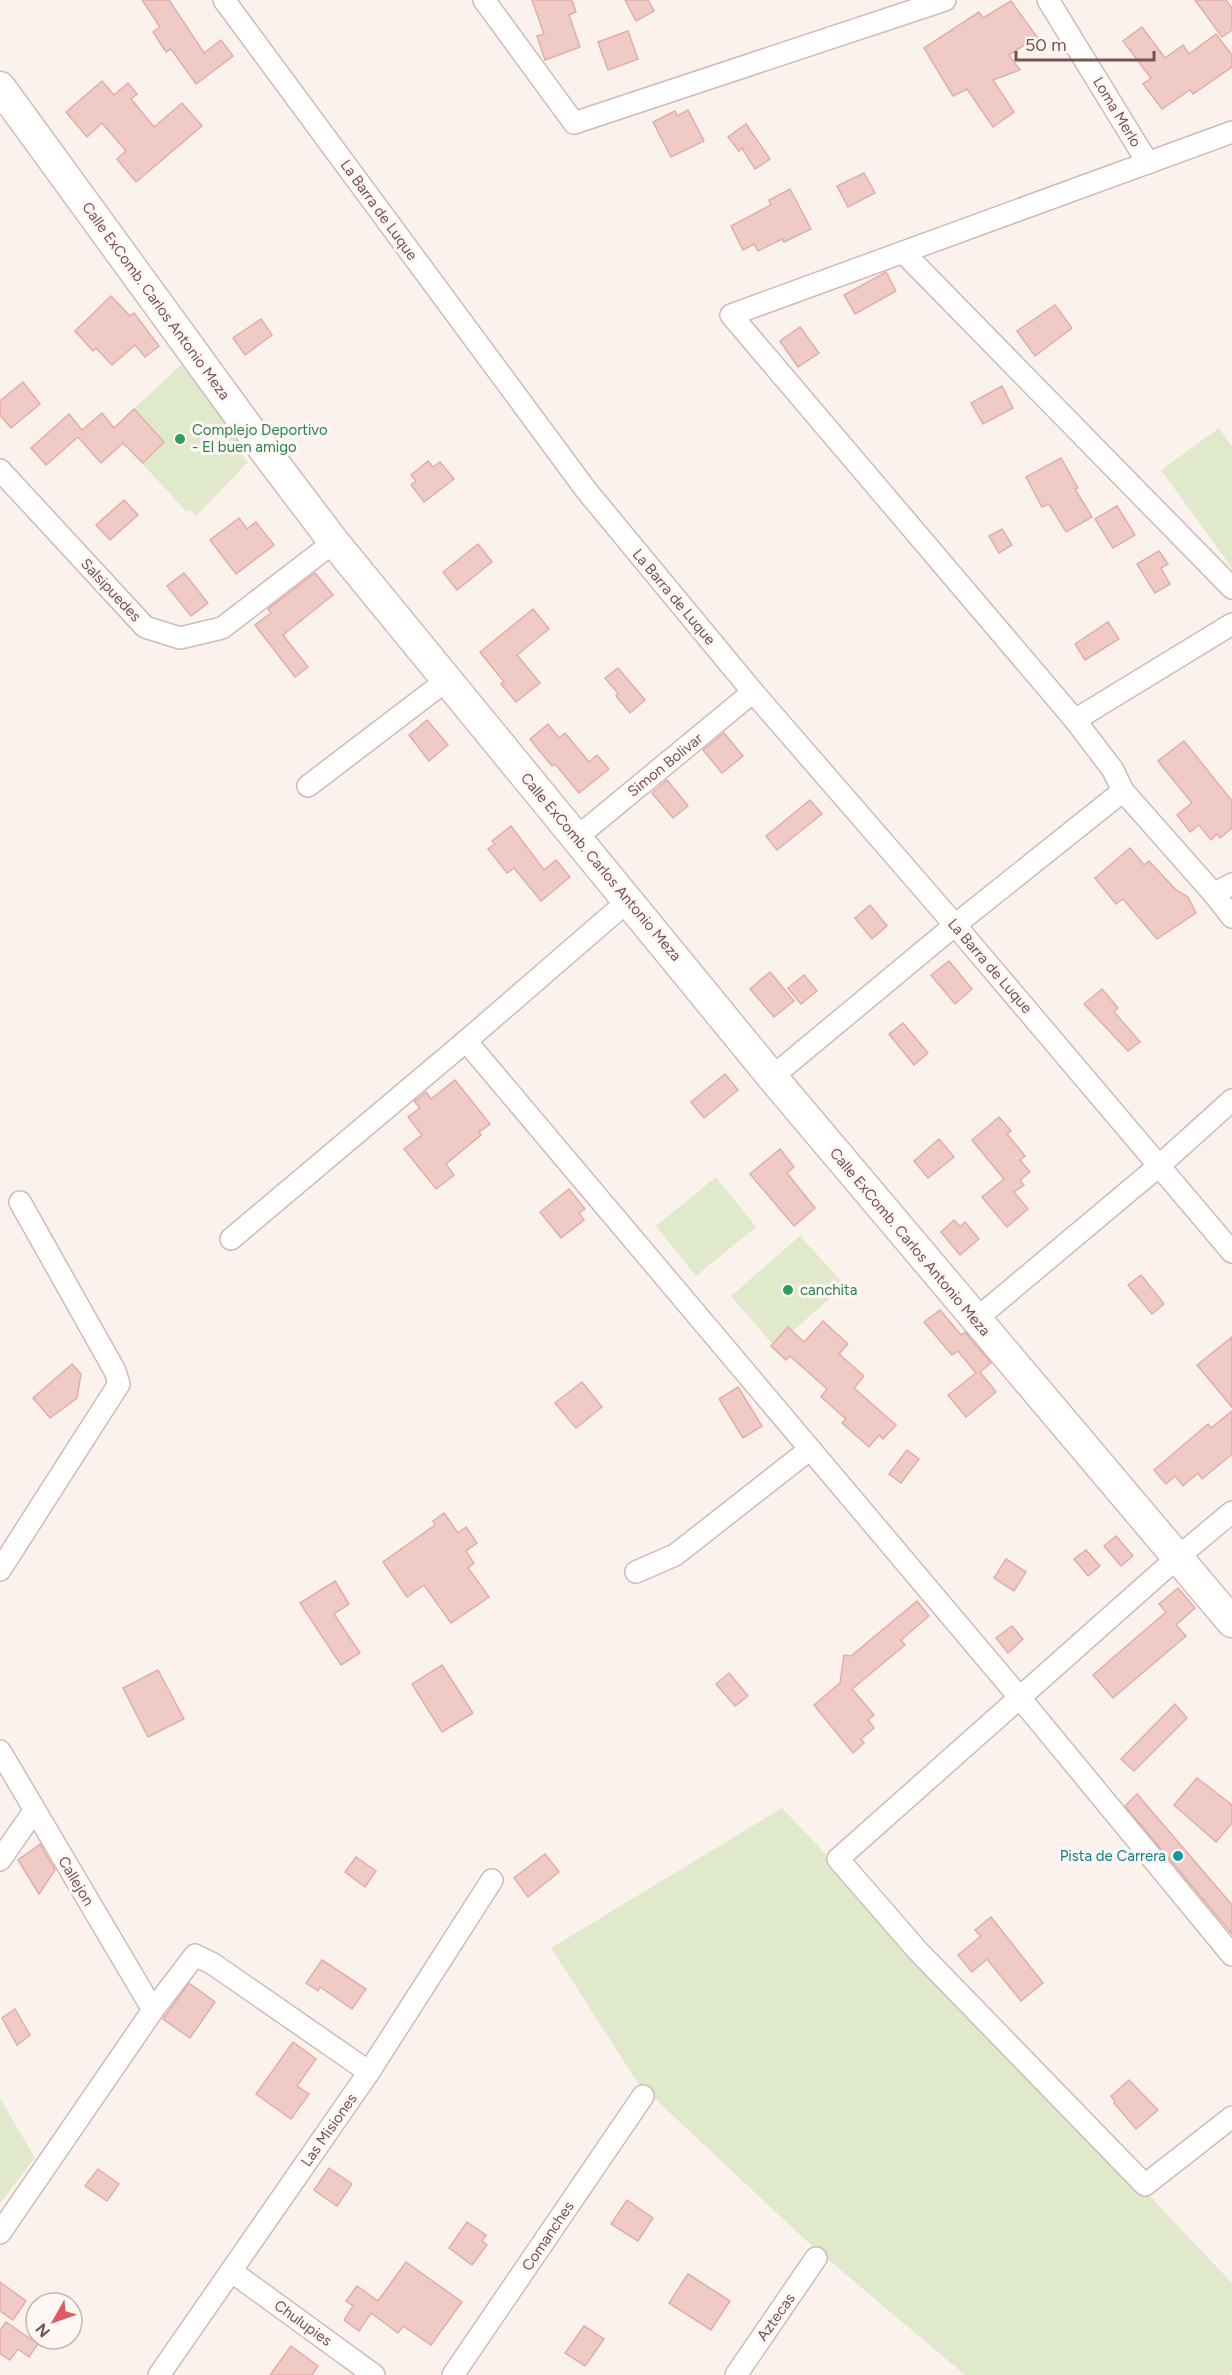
<svg xmlns="http://www.w3.org/2000/svg" width="1232" height="2375" font-family="Figtree,sans-serif">
<style>
.green{fill:#e0eacb}
.building{fill:#f0cbc6;stroke:#e1ada8;stroke-width:1.5}
.lines{fill:none;stroke-linecap:round;stroke-linejoin:round}
.street-casing{stroke:#d1bab5;stroke-width:24}
.secondary-casing{stroke:#d6bab5;stroke-width:33}
.street{stroke:#fff;stroke-width:21}
.secondary{stroke:#fff;stroke-width:30}
.leisure-dot{fill:#2e9e5b;stroke:#fef7f4;stroke-width:2}
.culture-dot{fill:#0f9aa8;stroke:#fef7f4;stroke-width:2}
.labels{text-anchor:middle;stroke-width:6;stroke-linejoin:round;paint-order:stroke}
.street-label{font-size:15px;fill:#775350;stroke:#fef7f4}
.leisure-label{font-size:15px;fill:#27864d;stroke:#fef7f4;text-anchor:start}
.culture-label{font-size:15px;fill:#0d838f;stroke:#fef7f4;text-anchor:end}
</style>
<rect width="100%" height="100%" fill="#fcf2ed"/>
<g class="green">
<polygon points="184,362 248,449 242,455 248,462 196,516 190,510 187,512 111,430"/>
<polygon points="1219,428 1232,447 1232,568 1161,470"/>
<polygon points="716,1177 756,1227 696,1276 656,1226"/>
<polygon points="800,1236 845,1285 775,1347 731,1296"/>
<polygon points="782,1808 1232,2283 1232,2372 1229,2375 965,2375 812,2246 638,2083 551,1948"/>
<polygon points="0,2098 35,2158 0,2203"/>
</g>
<g class="building">
<polygon points="142,0 169,0 204,53 221,40 233,56 196,84 171,49 166,52 153,32 160,27"/>
<polygon points="532,0 572,0 576,12 569,15 580,47 545,60 537,36 544,34"/>
<polygon points="625,0 648,0 654,11 636,21"/>
<polygon points="1195,0 1226,0 1232,8 1232,30 1222,37"/>
<polygon points="1011,1 1037,37 1009,55 1020,70 993,80 1014,112 993,127 967,89 953,96 924,48 979,12 983,18"/>
<polygon points="1142,27 1165,58 1183,45 1189,54 1216,34 1232,55 1232,67 1193,94 1190,90 1162,109 1143,84 1151,78 1123,41"/>
<polygon points="628,31 638,59 608,70 598,42"/>
<polygon points="102,81 114,95 128,83 137,94 131,99 154,127 182,103 202,126 136,182 117,159 126,151 102,123 87,137 66,112"/>
<polygon points="688,110 704,141 671,157 653,122 675,111 677,116"/>
<polygon points="746,124 770,159 755,169 742,148 739,151 728,137"/>
<polygon points="864,173 875,193 848,207 837,186"/>
<polygon points="790,189 811,229 784,242 782,239 758,251 754,244 743,250 731,226 771,205 769,200"/>
<polygon points="886,272 896,291 855,314 844,295"/>
<polygon points="111,296 130,316 134,313 159,346 145,357 135,345 112,365 96,348 93,351 75,331"/>
<polygon points="1055,305 1072,328 1035,356 1017,331"/>
<polygon points="261,319 272,335 245,355 233,338"/>
<polygon points="800,327 819,353 798,367 780,341"/>
<polygon points="23,382 40,404 11,428 0,415 0,401"/>
<polygon points="1002,386 1013,408 983,424 971,403"/>
<polygon points="134,409 164,442 143,463 123,443 101,463 78,437 46,465 31,448 69,414 82,430 102,413 114,428"/>
<polygon points="1061,458 1078,488 1075,489 1092,517 1066,532 1049,504 1042,507 1026,477"/>
<polygon points="428,461 433,467 440,462 454,479 424,502 411,485 416,481 411,475"/>
<polygon points="124,500 138,515 110,540 96,525"/>
<polygon points="1117,506 1135,535 1113,548 1095,519"/>
<polygon points="239,518 247,529 256,522 274,545 236,574 210,540"/>
<polygon points="1002,529 1012,545 999,553 989,536"/>
<polygon points="478,544 492,562 457,590 443,572"/>
<polygon points="1159,551 1168,564 1161,568 1170,584 1155,593 1137,564"/>
<polygon points="184,573 208,603 191,616 167,586"/>
<polygon points="315,573 333,595 283,635 308,667 295,677 255,625 271,613 268,609"/>
<polygon points="533,609 549,629 517,655 540,683 516,702 501,684 504,682 480,652"/>
<polygon points="1108,622 1119,639 1085,660 1075,644"/>
<polygon points="618,668 645,700 630,713 616,696 618,693 605,678"/>
<polygon points="427,720 448,745 429,761 409,735"/>
<polygon points="548,724 559,738 565,733 589,762 597,755 609,769 579,793 555,764 552,766 530,739"/>
<polygon points="724,733 743,756 722,773 703,750"/>
<polygon points="1184,741 1232,801 1232,828 1220,838 1217,834 1211,840 1199,825 1190,832 1177,815 1192,803 1158,761"/>
<polygon points="667,780 688,806 673,818 652,793"/>
<polygon points="810,800 822,814 777,850 766,836"/>
<polygon points="511,826 544,870 556,860 570,877 541,901 514,868 507,873 488,849 495,844 492,841"/>
<polygon points="1130,848 1144,865 1149,861 1176,890 1188,897 1196,913 1157,939 1123,899 1116,904 1095,878"/>
<polygon points="870,905 887,926 872,939 855,918"/>
<polygon points="949,961 972,989 955,1004 931,975"/>
<polygon points="770,972 794,1001 774,1017 750,989"/>
<polygon points="804,975 817,991 801,1004 788,988"/>
<polygon points="1102,989 1118,1008 1114,1012 1140,1042 1128,1051 1084,1004"/>
<polygon points="903,1023 928,1053 914,1065 889,1034"/>
<polygon points="725,1074 738,1090 704,1118 691,1102"/>
<polygon points="455,1080 490,1124 479,1132 481,1135 446,1164 454,1175 436,1189 404,1149 422,1135 408,1117 420,1108 414,1101 418,1099 426,1092 431,1099"/>
<polygon points="999,1117 1011,1131 1007,1134 1025,1156 1020,1160 1030,1172 1020,1180 1024,1185 1014,1192 1028,1209 1007,1227 982,1197 1004,1179 972,1140"/>
<polygon points="939,1139 954,1157 928,1178 914,1161"/>
<polygon points="780,1149 794,1167 787,1173 815,1208 794,1226 750,1174"/>
<polygon points="569,1189 585,1209 579,1213 584,1220 561,1238 540,1212"/>
<polygon points="954,1220 960,1227 965,1222 979,1239 960,1255 941,1232"/>
<polygon points="1141,1275 1164,1304 1152,1314 1128,1285"/>
<polygon points="940,1310 961,1335 965,1332 991,1363 980,1372 996,1392 966,1417 948,1395 976,1373 958,1351 952,1355 924,1322"/>
<polygon points="823,1321 848,1344 839,1354 864,1376 854,1388 896,1425 883,1439 879,1435 869,1447 842,1423 846,1419 821,1397 827,1389 790,1356 786,1360 771,1346 788,1327 804,1342"/>
<polygon points="1232,1337 1232,1407 1197,1365"/>
<polygon points="72,1364 81,1374 77,1398 50,1418 33,1398"/>
<polygon points="582,1382 602,1407 576,1428 555,1403"/>
<polygon points="738,1387 762,1426 743,1438 719,1399"/>
<polygon points="1232,1411 1232,1454 1202,1479 1198,1473 1183,1486 1175,1476 1166,1484 1154,1470 1208,1424 1211,1428"/>
<polygon points="907,1450 919,1459 901,1483 889,1474"/>
<polygon points="444,1513 458,1533 466,1527 477,1543 466,1551 474,1563 468,1568 489,1597 451,1623 424,1585 407,1597 383,1562 435,1525 433,1521"/>
<polygon points="1116,1536 1133,1556 1121,1566 1104,1546"/>
<polygon points="1086,1550 1100,1566 1088,1576 1074,1559"/>
<polygon points="1006,1559 1026,1572 1014,1591 994,1578"/>
<polygon points="335,1581 349,1604 334,1614 360,1653 341,1665 300,1603"/>
<polygon points="1178,1588 1195,1608 1176,1625 1186,1636 1113,1698 1093,1675 1166,1612 1159,1604"/>
<polygon points="917,1601 929,1616 901,1640 905,1645 852,1689 874,1715 868,1720 874,1728 861,1739 864,1743 853,1753 814,1705 840,1683 844,1655 851,1656"/>
<polygon points="1012,1626 1023,1639 1008,1653 996,1638"/>
<polygon points="442,1665 473,1713 442,1732 412,1684"/>
<polygon points="158,1670 184,1719 148,1737 123,1688"/>
<polygon points="729,1673 748,1696 735,1706 716,1684"/>
<polygon points="1175,1704 1187,1718 1134,1771 1121,1759"/>
<polygon points="1197,1778 1232,1805 1232,1823 1216,1842 1174,1805"/>
<polygon points="1137,1794 1232,1905 1232,1934 1125,1806"/>
<polygon points="40,1844 55,1870 39,1894 18,1860"/>
<polygon points="545,1854 559,1872 528,1897 514,1878"/>
<polygon points="356,1857 376,1871 365,1887 345,1872"/>
<polygon points="991,1917 1043,1983 1021,2001 987,1959 972,1972 958,1955 981,1936 975,1930"/>
<polygon points="322,1960 366,1989 352,2009 320,1987 318,1991 306,1983"/>
<polygon points="189,1983 215,2002 190,2038 163,2019"/>
<polygon points="15,2009 30,2035 17,2045 2,2018"/>
<polygon points="293,2042 316,2059 297,2086 309,2094 291,2119 256,2094"/>
<polygon points="1129,2080 1158,2110 1136,2129 1114,2103 1115,2101 1111,2096"/>
<polygon points="329,2168 352,2184 337,2206 314,2190"/>
<polygon points="98,2169 119,2184 107,2201 85,2186"/>
<polygon points="627,2200 653,2218 638,2241 611,2224"/>
<polygon points="467,2222 486,2235 482,2241 487,2245 472,2265 449,2248"/>
<polygon points="406,2262 462,2302 431,2345 403,2326 398,2333 371,2313 359,2331 344,2320 353,2306 346,2301 357,2286 378,2301"/>
<polygon points="688,2274 730,2301 711,2330 669,2303"/>
<polygon points="0,2282 26,2301 13,2320 0,2311"/>
<polygon points="6,2322 38,2344 29,2357 18,2349 10,2360 0,2354 0,2330"/>
<polygon points="584,2326 604,2339 585,2366 565,2353"/>
<polygon points="291,2346 318,2366 312,2375 270,2375"/>
</g>
<g class="lines">
<defs>
<g id="street">
<polyline points="224,0 586,490 753,692 955,925 1232,1252"/>
<polyline points="484,0 574,123 945,0"/>
<polyline points="1048,0 1148,163"/>
<polyline points="1232,132 731,315 1075,720 1113,770 1123,791 1214,894 1232,917"/>
<polyline points="903,252 1232,588"/>
<polyline points="0,470 145,627 180,638 222,628 334,542"/>
<polyline points="1075,720 1232,624"/>
<polyline points="308,786 447,680"/>
<polyline points="576,838 753,692"/>
<polyline points="1214,894 1232,884"/>
<polyline points="466,1041 1020,1698 1232,1955"/>
<polyline points="772,1077 955,925 1123,791"/>
<polyline points="231,1239 466,1041 629,900"/>
<polyline points="975,1320 1160,1165 1232,1100"/>
<polyline points="1232,1512 1178,1557 838,1859 918,1951 1145,2185 1232,2117"/>
<polyline points="0,1570 119,1384 115,1371 20,1202"/>
<polyline points="636,1572 675,1555 809,1450"/>
<polyline points="0,1751 153,2010"/>
<polyline points="0,1860 34,1811"/>
<polyline points="0,2233 153,2010 195,1955 213,1964 369,2072"/>
<polyline points="231,2271 374,2375"/>
<polyline points="159,2375 369,2072 492,1880"/>
<polyline points="453,2375 643,2096"/>
<polyline points="736,2375 816,2258"/>
</g>
<polyline id="secondary" points="0,87 265,451 334,542 772,1077 1232,1622"/>
</defs>
<use href="#street" class="street-casing"/>
<use href="#secondary" class="secondary-casing"/>
<use href="#street" class="street"/>
<use href="#secondary" class="secondary"/>
</g>
<g class="leisure-dot">
<circle cx="180" cy="439" r="6"/>
<circle cx="788" cy="1290" r="6"/>
</g>
<circle class="culture-dot" cx="1178" cy="1856" r="6"/>
<g class="labels">
<g class="street-label">
<text transform="translate(1117 112) rotate(59)" y="5">Loma Merlo</text>
<text transform="translate(379 210) rotate(54)" y="5">La Barra de Luque</text>
<text transform="translate(156 301) rotate(54)" y="5">Calle ExComb. Carlos Antonio Meza</text>
<text transform="translate(111 590) rotate(47)" y="5">Salsipuedes</text>
<text transform="translate(674 597) rotate(50)" y="5">La Barra de Luque</text>
<text transform="translate(665 765) rotate(-39)" y="5">Simon Bolivar</text>
<text transform="translate(601 867) rotate(50)" y="5">Calle ExComb. Carlos Antonio Meza</text>
<text transform="translate(990 966) rotate(49)" y="5">La Barra de Luque</text>
<text transform="translate(910 1242) rotate(50)" y="5">Calle ExComb. Carlos Antonio Meza</text>
<text transform="translate(76 1881) rotate(59)" y="5">Callejon</text>
<text transform="translate(329 2130) rotate(-55)" y="5">Las Misiones</text>
<text transform="translate(548 2236) rotate(-56)" y="5">Comanches</text>
<text transform="translate(776 2317) rotate(-55)" y="5">Aztecas</text>
<text transform="translate(303 2323) rotate(36)" y="5">Chulupies</text>
</g>
<g class="leisure-label">
<text x="192" y="435">Complejo Deportivo<tspan x="192" dy="17">- El buen amigo</tspan></text>
<text x="800" y="1295">canchita</text>
</g>
<g class="culture-label">
<text x="1166" y="1861">Pista de Carrera</text>
</g>
</g>
<g transform="translate(54 2321) rotate(230)"><circle r="28" fill="#fef7f4" stroke="#c8b5b2" stroke-width="1.5"/>
<path d="M0-4.5L10 22L0 15L-10 22Z" fill="#dd5b63"/>
<text y="-9" font-size="16" font-weight="bold" text-anchor="middle" fill="#775350">N</text>
</g>
<path d="M1016 51v9h138v-9" fill="none" stroke="#775350" stroke-width="3"/>
<text x="1025" y="51" font-size="18" fill="#775350" stroke="#fef7f4" stroke-width="4.5" paint-order="stroke">50 m</text>
</svg>
